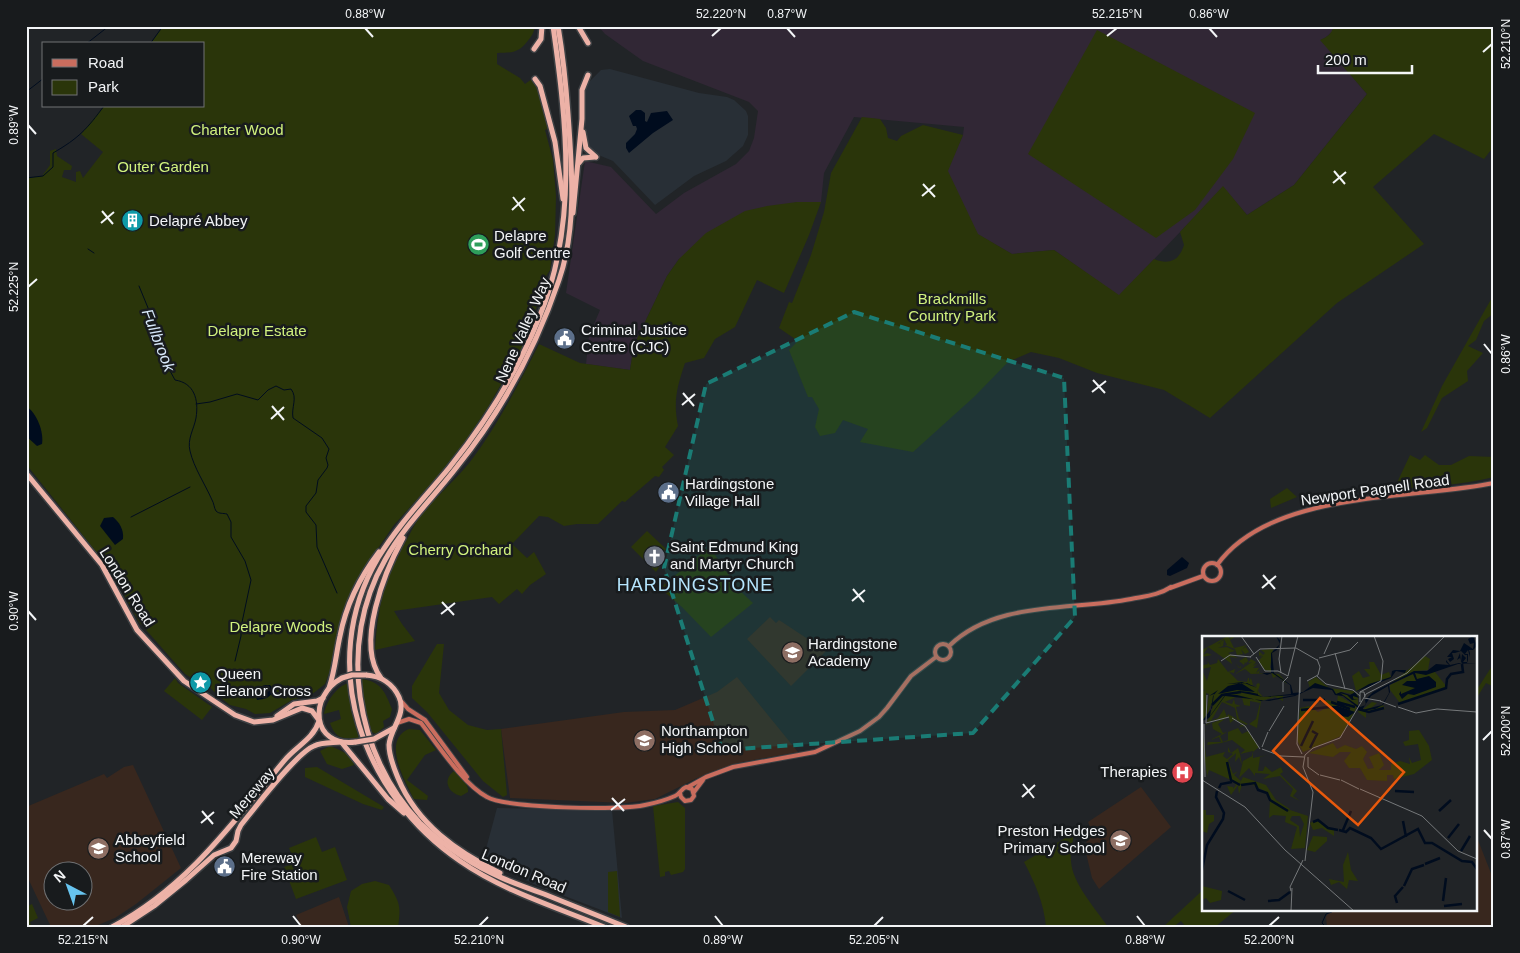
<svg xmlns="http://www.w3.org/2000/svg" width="1520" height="953" font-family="Helvetica,sans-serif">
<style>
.built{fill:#282f36}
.industrial{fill:#312735}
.education{fill:#38271e;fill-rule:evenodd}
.green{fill:#2a350a}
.water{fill:#000c1e}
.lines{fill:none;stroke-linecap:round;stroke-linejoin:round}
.stream{stroke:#000c1e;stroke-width:1}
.secondary-casing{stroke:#3e4144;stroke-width:6}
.highway-casing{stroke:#3e4144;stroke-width:8}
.secondary{stroke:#ca6d5e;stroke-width:4}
.highway{stroke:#edb2a7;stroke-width:5}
.highway-bridge-casing{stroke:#3e4144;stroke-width:8;stroke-linecap:butt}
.highway-bridge{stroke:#edb2a7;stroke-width:5}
.marked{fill:#1a7c75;fill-opacity:0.2;stroke:#1a7c75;stroke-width:4;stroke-dasharray:10 6;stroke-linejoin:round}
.ticks{fill:none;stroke:#f3f5f7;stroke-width:2}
.labels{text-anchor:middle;stroke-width:5;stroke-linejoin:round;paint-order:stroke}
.park-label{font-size:15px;fill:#d1f27e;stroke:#181b1d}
.poi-label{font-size:15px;fill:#f3f5f7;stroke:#181b1d;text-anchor:start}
.street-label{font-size:15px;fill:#f3f5f7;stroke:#181b1d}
.water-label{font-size:16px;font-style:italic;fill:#d6e7f8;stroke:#181b1d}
.quarter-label{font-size:18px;letter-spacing:1px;fill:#b6e6ff;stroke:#181b1d}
.inset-river{fill:none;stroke:#000c1e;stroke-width:2.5}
.inset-road{fill:none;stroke:#75787a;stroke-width:1}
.view{fill:#e8590c;fill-opacity:0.15;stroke:#e8590c;stroke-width:2.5}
.inset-edge{fill:none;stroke:#f3f5f7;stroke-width:2.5}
.neatline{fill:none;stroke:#f3f5f7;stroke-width:2}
.ticks-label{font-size:12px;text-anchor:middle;fill:#f3f5f7}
</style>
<rect width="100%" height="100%" fill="#212427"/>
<g class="built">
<polygon points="610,69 699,93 727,97 734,100 746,111 748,116 748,135 743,146 726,161 694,176 655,205 613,161 596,154 588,148 586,142 584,97 587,84 601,70"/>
<polygon points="497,808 612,810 622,918 536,885 483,860"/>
</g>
<polygon class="industrial" points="598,26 1334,26 1332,32 1326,37 1321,40 1367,94 1294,185 1247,215 1223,187 1119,296 1054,250 1012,254 977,234 947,171 963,135 964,127 854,117 824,173 821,202 796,202 679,259 667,276 634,345 630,370 586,364 589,336 600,310 566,293 585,161 611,167 656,214 684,193 736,164 749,151 754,138 758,111 749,102 643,61 605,34"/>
<g class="education">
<polygon points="770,617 776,623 779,620 826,651 791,686 747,639"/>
<polygon points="737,677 798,752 742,762 695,779 655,799 625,803 510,798 501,729 624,712 675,710 717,692"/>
<path d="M133,765l48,103 -45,36 -21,14 -22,9h-42l-25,-53v-67l78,-33 3,4 17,-11zM82,870v30h-30v-30z"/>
<polygon points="1141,787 1171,827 1099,889 1092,878 1086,853 1087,834 1090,831 1090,827 1088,822"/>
<polygon points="1476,835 1494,881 1494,927 1327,927 1326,917 1331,909 1476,909"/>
<polygon points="339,897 349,927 301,927 296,915"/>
</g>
<g class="green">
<path d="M163,26h372c-1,5 -2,8 -5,12 -10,14 -16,15 -33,15v11l23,14 5,6 7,-5c9,15 13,32 16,49l-3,2 8,30 3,36 -1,39 -5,35 -10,16 -1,15 -13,34 1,4 -39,68 -24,36 -28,35 -42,47 -31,45 -19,40 -12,55 -7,19 -14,11 -19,5 -22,13 -15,1 -9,-5 -16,-4 -13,-10 -18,-20 -9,2 -5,-3 -46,-52 -29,-53 -84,-105v-286l16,-2 8,-11v-14l6,-2 1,7 15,10 -1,4h-7l-2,7 14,5v-10l4,-1 3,7 20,-26 -22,-18 23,-28h100v-62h-54z"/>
<path d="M1334,26h160v120l-10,13 -50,-25 -61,53 51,57 -87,59 -127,115 -46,-28 -67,-17 -38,-15 -28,-6 -23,10 -33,34 -62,56 -53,-10 8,-13 -25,-9 -8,13 -15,3 -5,-9 4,-18 -7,-12h-4l-19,-47 9,-9 -19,-13 10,-26 3,1 19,-48 13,-43 7,-39 31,-56 18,2 6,9 2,10 9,3 4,-5 22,-11 40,10 -15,36 30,63 34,20 42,-4 65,45 35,-36c15,6 25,2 30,-14l-4,-13 43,-46 24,29 47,-30 73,-91 -47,-54c8,-3 11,-6 14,-14z"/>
<polygon points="1097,30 1255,113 1233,159 1195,210 1156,238 1028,154"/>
<path d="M797,202h24l-12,33 -25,58 -27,-13 -22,47 -20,12 -11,19 -19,5c-8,24 -12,38 -7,63l-13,21 9,8 -12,12 2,3 -5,7 -4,-1 -30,26 -3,-1 -24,23h-21l-13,2 -16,-9 -9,-1 -27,28 15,14 7,-6 12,22 -16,11 -8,9 -5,-5 -18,15 -7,-7 -98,14 8,13 13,17 -40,9c3,-45 9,-69 31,-109 4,-7 8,-16 13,-23 15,-20 35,-36 51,-56 27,-36 49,-78 69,-118l41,19 50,7 4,-25 33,-69 12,-17 27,-26 39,-22 22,-5z"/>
<polygon points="1494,294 1494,313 1484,321 1476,340 1468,346 1483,353 1467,371 1468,381 1442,398 1427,428 1421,432 1442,386"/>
<path d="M1410,455l10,5 5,-5 14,10h12l18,-9 25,1v20c-33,8 -66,10 -100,12z"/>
<polygon points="1287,488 1297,497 1271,508 1270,499"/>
<polygon points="647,531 666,549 663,552 666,556 656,572 631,547"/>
<polygon points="708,548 715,555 740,591 753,603 711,637 682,607 660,588"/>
<polygon points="437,644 444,644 439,693 449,710 468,725 487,730 501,729 507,795 503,797 483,781 427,712 412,698 412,686"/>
<polygon points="1492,666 1494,668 1494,687 1486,683 1476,699 1476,691"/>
<polygon points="175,678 178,683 212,707 202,720 164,691"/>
<path d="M361,679c20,2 24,13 31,30l-2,8 -7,4 1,6 -8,7 -4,-2 -9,-30z"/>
<path d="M348,683l3,28 8,28c-16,-1 -23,1 -29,-16l11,-4 -2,-9 -15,4c2,-12 12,-27 24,-31z"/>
<path d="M409,729l11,1 16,20 -11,5 -18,25 21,16 -1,4 -13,-1c-9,-18 -33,-59 -5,-70z"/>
<path d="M330,746c10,4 21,8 24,19l-12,4 -15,-5 -7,-13z"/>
<polygon points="317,767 384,807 382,810 363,804 305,777 305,768"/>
<path d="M454,771c6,3 15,14 14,21l-7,4c-13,-3 -19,-16 -7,-25z"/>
<polygon points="678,802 685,808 685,869 683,872 671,875 669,871 665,872 665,876 660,877 653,806"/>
<path d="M1074,833c-1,9 -4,19 -3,28 1,22 25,48 37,66h-62c-2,-24 -11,-44 -22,-65z"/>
<polygon points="316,837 322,852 335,847 347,880 296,899 284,867 295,863 289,848"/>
<polygon points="617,871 620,917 608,912 608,872"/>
<path d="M375,881l14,4c11,18 12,21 9,42h-47l-4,-20 4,-16 11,-7z"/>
<polygon points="1204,889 1204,909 1237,909 1215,927 1186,927 1181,921 1173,927 1163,927"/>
<polygon points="32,904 38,918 30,922 31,926 26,927 26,907"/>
</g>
<g class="water">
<polygon points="636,110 641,110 645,113 645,121 647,122 651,113 667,111 673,120 653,133 629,153 626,148 626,143 635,134 637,129 636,126 633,126 629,116"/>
<path d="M26,406c11,7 18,26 16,38l-5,2 -11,-10z"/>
<path d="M113,517c6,5 11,12 10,22l-8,6 -15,-19 4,-8z"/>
<polygon points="1182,557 1189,563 1187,568 1170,576 1167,575 1167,570"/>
<path d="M265,685h5l4,5c-4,8 -9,9 -17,10l-2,-7 5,-6z"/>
</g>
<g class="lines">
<g class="stream">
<polyline points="86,44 109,26"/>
<polyline points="150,44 163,26"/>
<polyline points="26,92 44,78"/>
<path d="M26,178l17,-2 10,-9v-14c26,-15 34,-24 51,-47"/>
<polyline points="88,249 94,253"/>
<path d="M139,286l14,34 16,49 6,11c19,3 24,19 21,38 -2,11 -9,21 -6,33 4,17 15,33 22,49 2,3 2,8 4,11 3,3 7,2 11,3l4,8v15l14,24 6,19 -10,47v9l-6,25"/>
<path d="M196,404l14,-2 27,-8 21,6 10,-10 8,-4 8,4 7,-1c7,9 0,18 2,29l29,20 7,11 -3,9 2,7 -1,3 -9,12 -2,13 -10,13v6l10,13 1,22 20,46"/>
<polyline points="131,517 190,487"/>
<polyline points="1326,927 1322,923 1326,914 1332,912 1333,909"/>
</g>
<defs>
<g id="secondary">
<circle cx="1212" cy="572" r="9"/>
<path d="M1217,565c54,-75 194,-65 277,-82"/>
<polyline points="1170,588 1203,576"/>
<circle cx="943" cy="652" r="8"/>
<path d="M949,646c47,-46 122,-35 182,-47 15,-3 28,-4 40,-12"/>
<polyline points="402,702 408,709 425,720 467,777"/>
<path d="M397,723l12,-4 12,4c17,22 42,61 66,74 19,11 135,14 158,8 10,-2 21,-5 30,-9 5,-2 6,-7 11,-9l6,2 2,7 -3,4 -6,1 -4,-4 -1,-4"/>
<polyline points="688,787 706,777 733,767 815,752 860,731 879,717 887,708 911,676 936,657"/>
<polyline points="694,792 703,780"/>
</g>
<g id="highway">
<path d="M553,26c14,99 25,198 -14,292 -22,55 -53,104 -90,150 -24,29 -51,57 -71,90 -63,107 -15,237 82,303 43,30 96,46 144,66"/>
<path d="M558,26c5,30 8,59 10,88 4,54 9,114 -9,166 -23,68 -58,132 -103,188 -24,31 -52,58 -71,92 -48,83 -30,195 35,263 13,13 28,24 43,34 25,17 53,27 81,37 27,11 55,22 82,33"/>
<polyline points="578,26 588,43"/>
<polyline points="534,49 541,39 542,26"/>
<polyline points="535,79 540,86 555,142 563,199"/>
<polyline points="583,132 586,148 596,157"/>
<polyline points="579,163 583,158 595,157"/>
<polyline points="573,213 582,119 582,90 588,75"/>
<polyline points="26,473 102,565 137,630 184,681 235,715 254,722 273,720 302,708 312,711 318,719"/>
<path d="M366,675c15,1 27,9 33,22 8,17 -9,32 -10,48 0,12 5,23 9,33 19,46 59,74 102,95"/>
<path d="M342,678c-34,18 -31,70 14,64"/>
<path d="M381,678c-26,-34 4,-107 22,-140"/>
<path d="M329,688c6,-17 7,-34 11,-52 6,-31 20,-59 39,-84"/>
<polyline points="277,716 294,704 317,701 323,698"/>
<polyline points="374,739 394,728"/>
<polyline points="342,743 388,799 404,813"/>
<path d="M112,927c74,-39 120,-103 172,-166 12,-15 29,-21 35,-40"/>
<path d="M122,927l32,-21 32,-26 28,-25 17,-7 5,-7 2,-10 3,-6c13,-16 56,-73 73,-79 8,-4 18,-3 27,-4"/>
</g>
</defs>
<use href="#secondary" class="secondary-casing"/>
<use href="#highway" class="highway-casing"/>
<use href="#secondary" class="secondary"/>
<use href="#highway" class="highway"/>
<defs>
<g id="highway-bridge">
<polyline points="342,678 352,675 366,675"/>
<polyline points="356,742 374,739"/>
</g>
</defs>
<use href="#highway-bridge" class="highway-bridge-casing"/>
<use href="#highway-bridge" class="highway-bridge"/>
</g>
<path class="marked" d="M854,312l210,66 11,239 -102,116 -251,17 -58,-182 42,-184z"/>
<path class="ticks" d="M365,28l8,9M787,28l8,9M1209,28l8,9M712,36l9,-8M1107,36l10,-8M1483,52l9,-8M28,125l8,9M1334,171l11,13M1333,183l13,-11M923,184l12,13M922,196l13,-11M513,197l11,14M512,210l13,-12M102,211l11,13M101,223l13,-11M28,287l9,-8M1484,344l8,10M1093,380l12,13M1092,392l14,-11M683,393l11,13M682,405l13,-11M272,406l12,14M271,419l13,-12M1263,575l12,14M1262,588l14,-12M853,589l11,13M852,601l13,-11M442,602l12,13M28,611l8,9M441,614l14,-11M1483,740l9,-9M1023,784l11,14M1022,797l13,-12M612,798l12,13M611,810l14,-11M202,811l11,13M201,823l13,-11M1484,830l8,9M293,916l8,10M715,916l8,10M1137,916l8,10M83,926l10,-9M479,926l9,-9M874,926l9,-9M1269,926l10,-9"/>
<defs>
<symbol id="building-disc" viewBox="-11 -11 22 22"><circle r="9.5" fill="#0f9aa8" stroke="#181b1d"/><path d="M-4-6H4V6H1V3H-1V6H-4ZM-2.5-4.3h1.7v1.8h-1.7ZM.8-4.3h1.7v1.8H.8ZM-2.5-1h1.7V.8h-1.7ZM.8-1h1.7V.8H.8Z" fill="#fff"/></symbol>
<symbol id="stadium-disc" viewBox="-11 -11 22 22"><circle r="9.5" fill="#2e9e5b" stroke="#181b1d"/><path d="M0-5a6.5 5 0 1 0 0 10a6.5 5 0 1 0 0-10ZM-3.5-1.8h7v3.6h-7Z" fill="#fff"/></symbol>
<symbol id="civic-disc" viewBox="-11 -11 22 22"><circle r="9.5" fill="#5c6f8a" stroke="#181b1d"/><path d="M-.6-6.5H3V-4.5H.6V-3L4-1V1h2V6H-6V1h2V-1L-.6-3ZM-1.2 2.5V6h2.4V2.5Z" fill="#fff"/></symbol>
<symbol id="church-disc" viewBox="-11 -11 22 22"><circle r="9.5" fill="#6b7280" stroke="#181b1d"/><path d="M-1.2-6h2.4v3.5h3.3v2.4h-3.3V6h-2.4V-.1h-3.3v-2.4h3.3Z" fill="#fff"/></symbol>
<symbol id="school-disc" viewBox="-11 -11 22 22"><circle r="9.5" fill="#8d6e63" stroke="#181b1d"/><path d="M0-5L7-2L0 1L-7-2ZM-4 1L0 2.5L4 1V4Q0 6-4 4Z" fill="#fff"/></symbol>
<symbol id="sight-disc" viewBox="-11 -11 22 22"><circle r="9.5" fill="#0f9aa8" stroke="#181b1d"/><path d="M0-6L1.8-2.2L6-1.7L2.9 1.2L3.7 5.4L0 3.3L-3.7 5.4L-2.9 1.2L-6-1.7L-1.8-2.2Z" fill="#fff"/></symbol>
<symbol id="hospital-disc" viewBox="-11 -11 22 22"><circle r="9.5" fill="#e0444e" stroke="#181b1d"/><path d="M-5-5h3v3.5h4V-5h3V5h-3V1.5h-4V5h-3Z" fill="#fff"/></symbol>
</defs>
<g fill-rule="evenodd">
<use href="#building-disc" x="120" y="208" width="25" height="25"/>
<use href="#stadium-disc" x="466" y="232" width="25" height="25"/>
<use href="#civic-disc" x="552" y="326" width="25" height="25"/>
<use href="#civic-disc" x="656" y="480" width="25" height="25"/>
<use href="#church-disc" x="642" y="544" width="25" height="25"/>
<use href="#school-disc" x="780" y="640" width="25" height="25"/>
<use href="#sight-disc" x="188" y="670" width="25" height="25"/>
<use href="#school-disc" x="632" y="728" width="25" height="25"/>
<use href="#hospital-disc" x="1170" y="760" width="25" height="25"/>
<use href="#school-disc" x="1108" y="828" width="25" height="25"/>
<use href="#school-disc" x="86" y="836" width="25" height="25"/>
<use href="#civic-disc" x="212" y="854" width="25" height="25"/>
</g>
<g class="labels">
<g class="park-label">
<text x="237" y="135">Charter Wood</text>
<text x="163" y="172">Outer Garden</text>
<text x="952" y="304">Brackmills<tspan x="952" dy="17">Country Park</tspan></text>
<text x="257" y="336">Delapre Estate</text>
<text x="460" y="555">Cherry Orchard</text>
<text x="281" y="632">Delapre Woods</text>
</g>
<g class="poi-label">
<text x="149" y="226">Delapré Abbey</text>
<text x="494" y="241">Delapre<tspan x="494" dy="17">Golf Centre</tspan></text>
<text x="581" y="335">Criminal Justice<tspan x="581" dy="17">Centre (CJC)</tspan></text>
<text x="685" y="489">Hardingstone<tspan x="685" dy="17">Village Hall</tspan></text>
<text x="670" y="552">Saint Edmund King<tspan x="670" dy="17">and Martyr Church</tspan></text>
<text x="808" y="649">Hardingstone<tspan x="808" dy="17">Academy</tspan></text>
<text x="216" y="679">Queen<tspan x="216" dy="17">Eleanor Cross</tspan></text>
<text x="661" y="736">Northampton<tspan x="661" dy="17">High School</tspan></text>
<text x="1167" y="777" text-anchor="end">Therapies</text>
<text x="1105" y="836" text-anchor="end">Preston Hedges<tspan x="1105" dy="17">Primary School</tspan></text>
<text x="115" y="845">Abbeyfield<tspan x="115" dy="17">School</tspan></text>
<text x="241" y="863">Mereway<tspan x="241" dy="17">Fire Station</tspan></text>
</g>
<g class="street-label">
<text transform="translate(523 330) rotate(-66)" y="5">Nene Valley Way</text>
<text transform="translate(1375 490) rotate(-8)" y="5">Newport Pagnell Road</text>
<text transform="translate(127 587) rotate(58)" y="5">London Road</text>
<text transform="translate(252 793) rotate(-50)" y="5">Mereway</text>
<text transform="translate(524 871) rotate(23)" y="5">London Road</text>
</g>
<g class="water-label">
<text transform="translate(159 340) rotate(69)" y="6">Fullbrook</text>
</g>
<g class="quarter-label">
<text x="695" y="591">HARDINGSTONE</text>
</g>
</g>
<g transform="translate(1202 636)">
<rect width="275" height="275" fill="#212427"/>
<path d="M26,0l2,3 1,-2 5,-1 -6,4 4,8 13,-3 -5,4 4,-2 3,5 -4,2 -4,-5 2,5 -6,1 -2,-6 -8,-3h-3l3,-1 -3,-6 -7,5 3,-1 1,3 -1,-4 4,-2 -1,6 -5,2 9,-1 8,4 -7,2 10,5 -8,-1 2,7 -24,-17 -5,8 4,-2 5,2 -10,2v-7zM71,13l-3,19h3l1,6h5l6,7 2,3 -10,-8 -4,2 -2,-6 -6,-2 -7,-9 5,-5 -3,1 2,-2 -3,1v-5l4,4 2,-2 -4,-3zM223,20l5,3 -2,11 -13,1 -22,11zM44,21l3,5 2,-3 5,3 -3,4 5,-3 -5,5h6l-3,5 4,-3 -1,3h12l-20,1 -6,-5 -10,5 17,-12 -3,1 -1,-2 -2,2 1,2 -1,1 -4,2h-3l-4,-5 5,5 1,-3v3l3,-1 3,-2 -2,-3 -1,3 -5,-4zM0,22h3l-3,1 1,6 5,-1 -1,-3 3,4 7,-2 1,-4 10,13 7,-3 -1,4 -5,-1 9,9 9,1 1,-4h1v4l2,-4 2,7h-5l9,2 -1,-2 2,-2 2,1 -2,7 5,6 20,-2v6l-8,-4 -14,4 -4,27 -8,-4 7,-5 4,-16 -10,-2v5l-6,-1 -2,-7 -6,-1 -11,5 7,2 2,-5 1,5 6,2 -5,1 3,12 9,5 -2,1 -9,-6 -5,-1 6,2 3,2 4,4 14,21 -6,5v6l14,-3 -7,2 -2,14h5l2,-5 7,6 9,-5 2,5 -3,2 17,17 -4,5 7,5 -10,-5 3,-7 -13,-13 -17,3 7,-5 -15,-1v3l-6,-8 -10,10 4,-17 9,-5 1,-5 -13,3 2,11 -3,-8 -4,5 1,-9 -3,3 -5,4 5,14 5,-3 -4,4 7,6 -10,14 -4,-9 6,1v2l3,-4 -5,-5 -22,-10 -2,6 -4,-30 1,-10 2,-6v-6l4,-1h1l-5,2v4l-2,8 2,20 19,-5 -2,4 4,3 6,-5 -5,-2v-5l3,6 7,-5 2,6 5,-4 -13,-10 -11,3 -14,2 1,-3h13l-2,-5 -9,3 12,-6 -9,-5 -1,-6 14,-5 -8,6 5,9 4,-1 -7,4 3,6 5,-2v-8l10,-4 4,6 6,-3 -4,-5 -5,1 3,-3 -7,-5 -5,4 -1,-6 -22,5 6,-15 -2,-3 -5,14 3,-24 -3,-1v23l-4,7v-33l1,1 2,-1 -3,-1v-19l5,11 4,-14 -9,2zM20,66l13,6 2,11 -9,-5 -1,3 -3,-8 -6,9 -7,3zM167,26h5l7,13 8,-3 2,5 -35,14 -4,-15 7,-5 4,7 7,-2 -6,-7h6zM233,36l12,15 -47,16 -10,-13v-5l25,-12zM114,41l13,11 24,3 5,4v11l-18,-13 11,3 1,-2 -10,-2 -6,2 -3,-5 -11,-3 -12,2 -2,-6zM136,59l19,12 -16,29 -38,16 -6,-12 3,-32 9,-2 9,6 9,-4 -1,-8 11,2zM170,66l5,1 -6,5 12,-3 2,4 -19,3v6l-8,-6 1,-4 3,2zM217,94l10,16 3,14 -18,14 -20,5 -1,-4h-6v6l-20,-1 -7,-12h-11l-5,-7 7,-9h-11l-7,5 -24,-4 24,-10 4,6 8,-4 11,4 6,-3 5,6 -4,7 5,10 6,-1 -5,-11 10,-4 5,12 -5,5h12v-6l9,-3 10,3 -1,-7 3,6 9,-3 -3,-16 -13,2 -2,-4 6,-2v-9zM41,141l23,8 10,15 14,9 -2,3 2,-2 18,6 -3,32 -14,1 6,-22 -12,-5 1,-6 -13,-1 -4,3 1,-17 -5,-10 -16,-8 -7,2 -3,9 -1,-7zM90,180h8l4,8 -4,13 -1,-11 -9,-6zM0,174h4v5h8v6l-5,3 -2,9 -5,-2zM115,184l11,8h6v8l-12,-8 -9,2 -3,-7zM111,200l14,1v4l-12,11 -8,-2zM146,216l3,18 7,11 -9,-1 -2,9 -8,-7 -8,3 -2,-6 15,3 -1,-17zM0,250l20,5 -1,9 -11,3 -4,-5 -4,2z" fill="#2a350a" fill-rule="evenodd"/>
<path d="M74,0l4,4v4l-3,6 -5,3 2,20 17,12 2,8 10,-1 12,-9 18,6 3,5 5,-2 9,3 19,-11 22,-7 1,-6 3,-1h11l-1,3 -9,-2 -5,7 -36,14 4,6 -6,-2v2l1,1h4l-6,1 -5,-5 -7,-2 20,14 6,-2 -1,-5 8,-8 41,-21h13l9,-7 13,1 -3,-3v-2l4,5 9,-2 3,1 -2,-6 -3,2 3,-7 1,9 1,-8 4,4 -3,4h4v-7h-2l-4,-4 -6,2h-3l2,6 -4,3 -2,-3 4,-2h-5l6,-7 7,1 -4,-8 6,-7 -6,7 4,8 4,-8 9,6 1,-6 -4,1 -2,-5 5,-3 4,10 -4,4h-4l1,3v4l2,2 -2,-2 -2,-7 -3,4h3v6l-1,3h10l-19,1 -32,11 -11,-2 2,6 12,-3 7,6v5l-22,8 -6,-1 -6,5 -3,-5 2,-3v3l14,-6 -13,-3 5,-4h9l-3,-7 -24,11 1,7 -7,13 -8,4 -13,2 -19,-15 -8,-1 -3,-5 -19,-2 -18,8 -26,5 -44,-5 -16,22 -7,3 10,-13 2,-14 -5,2 18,-12 20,-1 10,5 1,7 5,2 28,-3 -1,-9 -18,-12 -5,2 -5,-2h9v-20l9,-9zM40,46l15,6 1,6 -4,-1 -5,-1 -9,-1 -2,1 25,5 32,-2 -34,6 -24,-6h-12l-15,21 3,-20 5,-6 9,-6zM186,50l1,7 -7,12 -20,5 9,-14zM39,47l14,9 -18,-2 -19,4 10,-8zM130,70h6l17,6 -7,5 -9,-1 -8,-7z" fill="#000c1e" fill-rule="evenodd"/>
<path class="inset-river" d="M101,64h22M129,66l19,7M135,66l18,5M196,68l48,-16 1,-9 4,-5 12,-2 -1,-8M10,69l10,-10 19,-3M156,73l11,3 15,-4M99,74l29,-3M99,110l12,-25M108,112l7,-14 -5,-3M25,126l4,18 9,5M39,149l14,-2 3,7 9,3 3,7 18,11M17,152l2,-4 11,-2M193,155l19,1M237,175l12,-11M201,185l3,16M111,186l5,-2 10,8 10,2M137,194l7,2 4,-4 21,10 10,11 37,-20 7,14h7l30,18 10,1 5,7M141,194l8,-19M246,202l11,-14M259,215l9,-15M223,228l15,-6M0,234l5,-25 16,-26 1,-6 -8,-16 1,-6M202,250l8,-17 12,-4M26,255l17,9M66,265l11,-1 11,-8M241,265l3,-23M195,267l-2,-7 8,-9M242,270l18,-2"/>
<path class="inset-road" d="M39,0l13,18M133,17l10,36M122,18l8,-18M48,21l10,-8 36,-1 21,12M54,21l9,14h13l10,5M117,22l31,-8 8,-8M19,25l9,-6 21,2M79,37l-2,-14 3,-23M86,40l10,-40M115,40l9,8 27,6 7,6M105,45l11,-6 2,-8 -3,-8M81,56v-10l5,-5M158,56l21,-11 2,-20 -9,-25M98,57v-16l-3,67 5,10M5,59l-1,28 23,-6M162,62l17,3M178,65l16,6M158,66v-10h4l1,5M196,71l18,6 21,-4 40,3M30,82l13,8 15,23M2,88l1,53M67,95l15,-25M60,111l6,-15M60,113l19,7 23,1M106,121v10l11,8M118,139l20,5M0,144l43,27 40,43 69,61M139,144l18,9M158,153l62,27 36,35 19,8M103,225l8,-69 -10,-25 2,-12 8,-7 27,-10 26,-44 41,-21 38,-37M89,255l-1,-4 13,-27M89,275l1,-23"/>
<path class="view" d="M118,62l84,74 -46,53 -85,-74z"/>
<rect width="275" height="275" class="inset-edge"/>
</g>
<rect width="1520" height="953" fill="none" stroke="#181b1d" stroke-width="55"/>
<rect x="42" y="42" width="162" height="65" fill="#181b1d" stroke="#707274"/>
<rect x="52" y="59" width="25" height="8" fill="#ca6d5e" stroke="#707274"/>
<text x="88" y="68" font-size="15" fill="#f3f5f7">Road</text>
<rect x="52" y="80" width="25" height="15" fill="#2a350a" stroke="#707274"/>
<text x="88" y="92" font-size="15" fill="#f3f5f7">Park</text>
<g transform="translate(68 886) rotate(319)"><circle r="24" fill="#181b1d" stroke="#707274"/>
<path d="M0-4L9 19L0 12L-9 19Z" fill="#67c4ef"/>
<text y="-8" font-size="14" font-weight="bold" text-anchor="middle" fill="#f3f5f7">N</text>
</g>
<path d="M1318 65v8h94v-8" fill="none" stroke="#f3f5f7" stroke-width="2.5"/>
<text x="1325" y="65" font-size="15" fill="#f3f5f7" stroke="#181b1d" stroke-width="4" paint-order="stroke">200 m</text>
<rect x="28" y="28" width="1464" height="898" class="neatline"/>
<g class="ticks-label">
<text x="365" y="18">0.88°W</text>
<text x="721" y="18">52.220°N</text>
<text x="787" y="18">0.87°W</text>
<text x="1117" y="18">52.215°N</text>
<text x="1209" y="18">0.86°W</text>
<text transform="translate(1506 44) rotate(-90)" y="4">52.210°N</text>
<text transform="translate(14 125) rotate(-90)" y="4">0.89°W</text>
<text transform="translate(14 287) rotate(-90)" y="4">52.225°N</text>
<text transform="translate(1506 354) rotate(-90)" y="4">0.86°W</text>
<text transform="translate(14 611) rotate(-90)" y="4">0.90°W</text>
<text transform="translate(1506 731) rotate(-90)" y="4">52.200°N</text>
<text transform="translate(1506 839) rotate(-90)" y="4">0.87°W</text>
<text x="83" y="944">52.215°N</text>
<text x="301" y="944">0.90°W</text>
<text x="479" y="944">52.210°N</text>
<text x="723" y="944">0.89°W</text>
<text x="874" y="944">52.205°N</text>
<text x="1145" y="944">0.88°W</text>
<text x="1269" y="944">52.200°N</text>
</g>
</svg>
